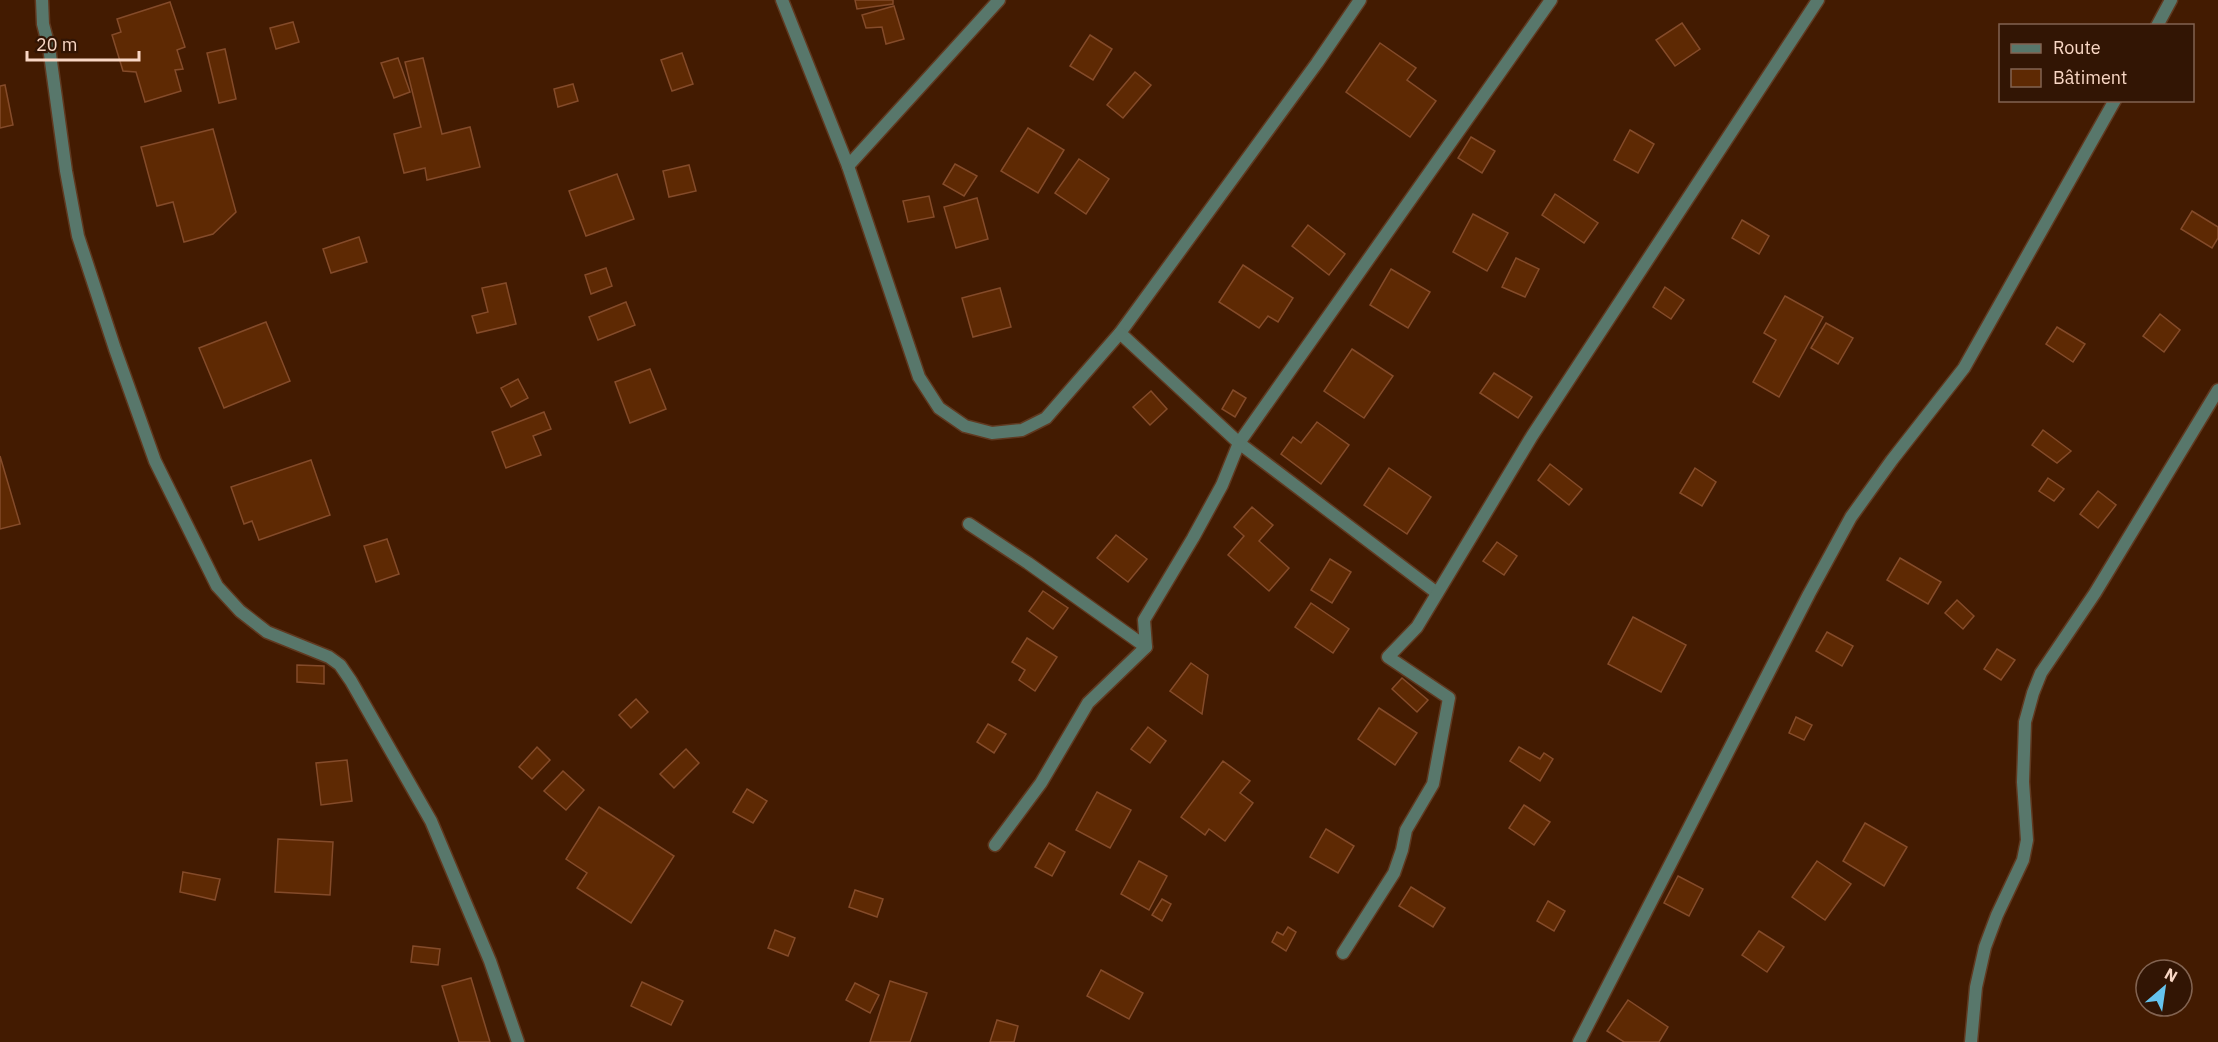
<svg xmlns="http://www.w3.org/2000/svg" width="2218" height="1042" font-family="'IBM Plex Sans',sans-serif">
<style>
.building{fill:#5e2903;stroke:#844b2a;stroke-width:1.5}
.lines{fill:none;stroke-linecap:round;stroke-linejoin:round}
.street-casing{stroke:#603920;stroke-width:15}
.street{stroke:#58776b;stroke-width:12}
</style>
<rect width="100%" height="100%" fill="#431b01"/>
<g class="building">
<polygon points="855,0 893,0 893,4 857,9"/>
<polygon points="170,2 185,47 177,50 183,69 175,70 181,91 145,102 136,72 123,71 112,35 121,32 117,19"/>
<polygon points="894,6 904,39 886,44 882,27 866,28 862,15"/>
<polygon points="293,22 299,42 276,49 270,28"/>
<polygon points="1682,23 1700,49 1675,66 1656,40"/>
<polygon points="1090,35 1112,49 1093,80 1070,66"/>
<polygon points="1380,43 1416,68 1407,80 1436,101 1410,137 1346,92"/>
<polygon points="225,49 236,99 219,103 207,53"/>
<polygon points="682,53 693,84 672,91 661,60"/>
<polygon points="398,58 410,92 394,98 381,63"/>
<polygon points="423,58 442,134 470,127 480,167 427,180 425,168 404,173 394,134 421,127 405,62"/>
<polygon points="1135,72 1151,85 1123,118 1107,105"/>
<polygon points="573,84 578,101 558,107 554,89"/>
<polygon points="5,85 13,125 0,128 0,86"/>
<polygon points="1028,128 1064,150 1038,193 1001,171"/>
<polygon points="213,129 236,212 213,234 184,242 173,202 157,206 141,147"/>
<polygon points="1630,130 1654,144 1638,173 1614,160"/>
<polygon points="1471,137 1495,151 1482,173 1458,158"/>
<polygon points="1079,159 1109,179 1086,214 1055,193"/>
<polygon points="955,164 977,176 964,196 943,184"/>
<polygon points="689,165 696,191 669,197 663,171"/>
<polygon points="617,174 634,219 586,236 569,191"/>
<polygon points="1555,194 1598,223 1584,243 1542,215"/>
<polygon points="929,196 934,217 908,222 903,201"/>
<polygon points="977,198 988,239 956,248 944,207"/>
<polygon points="2192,211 2218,227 2218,238 2212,248 2181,229"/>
<polygon points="1473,214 1508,233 1487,271 1453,252"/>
<polygon points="1742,220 1769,236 1759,254 1732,238"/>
<polygon points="1308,225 1345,254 1329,275 1292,246"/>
<polygon points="359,237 367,262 331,273 323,249"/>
<polygon points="1516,258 1539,269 1525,297 1502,287"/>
<polygon points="1243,265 1293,298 1278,322 1268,316 1259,328 1219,302"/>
<polygon points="606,268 612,286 591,294 585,275"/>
<polygon points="1391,269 1430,292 1408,328 1370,305"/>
<polygon points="506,283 516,324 477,333 472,316 488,312 482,288"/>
<polygon points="1665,287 1684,300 1671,319 1653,307"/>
<polygon points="1000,288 1011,327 973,337 962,298"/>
<polygon points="1785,296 1823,317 1779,397 1753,382 1776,340 1764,333"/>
<polygon points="626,302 635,325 598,340 589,317"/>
<polygon points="2160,314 2180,330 2164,352 2143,336"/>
<polygon points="266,322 290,381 224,408 199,348"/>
<polygon points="1826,323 1853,338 1838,364 1811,348"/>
<polygon points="2057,327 2085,344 2073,362 2046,344"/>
<polygon points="1352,349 1393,376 1364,418 1324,391"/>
<polygon points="650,369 666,409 630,423 615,382"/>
<polygon points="1494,373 1532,397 1518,418 1480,393"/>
<polygon points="518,379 528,398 511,407 501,388"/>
<polygon points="1233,390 1246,398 1235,417 1222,409"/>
<polygon points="1151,391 1167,409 1150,425 1133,407"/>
<polygon points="544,412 551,429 533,436 541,455 506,468 492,432"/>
<polygon points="1317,422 1349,445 1321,484 1281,454 1293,437 1301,443"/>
<polygon points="2043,430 2071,451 2057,463 2032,445"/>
<polygon points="0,456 20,524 0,529"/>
<polygon points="311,460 330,515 259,540 252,521 244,524 231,487"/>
<polygon points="1550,464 1582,489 1569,505 1538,480"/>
<polygon points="1389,468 1431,497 1407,534 1364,505"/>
<polygon points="1695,468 1716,482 1702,506 1680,493"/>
<polygon points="2048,478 2064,489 2054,501 2039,491"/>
<polygon points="2098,491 2116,505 2098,528 2080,514"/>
<polygon points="1252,507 1273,525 1259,541 1289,568 1269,591 1228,555 1244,536 1234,527"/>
<polygon points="1116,535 1147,559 1128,582 1097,558"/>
<polygon points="387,539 399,574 376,582 364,546"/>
<polygon points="1497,542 1517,556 1504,575 1483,561"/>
<polygon points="1900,558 1941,582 1928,604 1887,580"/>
<polygon points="1330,559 1351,572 1332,603 1311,590"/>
<polygon points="1043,591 1068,608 1053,629 1029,611"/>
<polygon points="1957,600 1974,616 1963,629 1945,613"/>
<polygon points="1311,603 1349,629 1333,653 1295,627"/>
<polygon points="1633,617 1686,645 1661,692 1608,664"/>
<polygon points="1827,632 1853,646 1842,666 1816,651"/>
<polygon points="1027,638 1057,657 1035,691 1019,680 1025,670 1012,662"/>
<polygon points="1997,649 2015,660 2001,680 1984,669"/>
<polygon points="1191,663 1208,675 1202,714 1170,691"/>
<polygon points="297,665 324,666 324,684 297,682"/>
<polygon points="1402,678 1428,700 1417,712 1392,689"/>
<polygon points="636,699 648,712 631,728 619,715"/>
<polygon points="1379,708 1417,733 1395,765 1358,739"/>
<polygon points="1796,717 1812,725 1804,740 1789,733"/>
<polygon points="988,724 1006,734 994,753 977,742"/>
<polygon points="1148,727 1166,741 1150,763 1131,749"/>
<polygon points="537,747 550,760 532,779 519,767"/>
<polygon points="1519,747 1540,759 1544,753 1553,759 1540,781 1510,761"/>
<polygon points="686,749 699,763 674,788 660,774"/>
<polygon points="347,760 352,801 321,805 316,763"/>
<polygon points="1223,761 1250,781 1240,793 1253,803 1225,841 1209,829 1205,835 1181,817"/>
<polygon points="563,771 584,790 566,810 544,791"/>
<polygon points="747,789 767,801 753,823 733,812"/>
<polygon points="1097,792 1131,810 1110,848 1076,830"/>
<polygon points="1524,805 1550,822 1534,845 1509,828"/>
<polygon points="599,807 674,856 631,923 577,888 587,873 566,859"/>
<polygon points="1865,823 1907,847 1884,886 1843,861"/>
<polygon points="1326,829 1354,846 1338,873 1310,857"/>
<polygon points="278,839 333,842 330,895 275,892"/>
<polygon points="1049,843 1065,852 1052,876 1035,867"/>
<polygon points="1139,861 1167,876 1149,910 1121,894"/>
<polygon points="1817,861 1851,884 1825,920 1792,897"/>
<polygon points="183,872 220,879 215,900 180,892"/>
<polygon points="1678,876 1703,889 1689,916 1664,903"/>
<polygon points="1411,887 1445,908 1433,927 1399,906"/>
<polygon points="855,890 883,899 877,917 849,907"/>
<polygon points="1162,899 1171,904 1162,921 1152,915"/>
<polygon points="1548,901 1565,911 1554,931 1537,921"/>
<polygon points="1288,927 1296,932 1286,951 1272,942 1277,932 1283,935"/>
<polygon points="775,930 795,938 788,956 768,948"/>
<polygon points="1759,931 1784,947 1767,972 1742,955"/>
<polygon points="413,946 440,949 438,965 411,962"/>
<polygon points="1101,970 1143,993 1129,1019 1087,996"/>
<polygon points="471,978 490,1042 459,1042 442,986"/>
<polygon points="890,981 927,993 910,1042 870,1042"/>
<polygon points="642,982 683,1001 671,1025 631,1006"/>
<polygon points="855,983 879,995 870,1013 846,1000"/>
<polygon points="1628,1000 1668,1027 1659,1042 1624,1042 1607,1031"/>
<polygon points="997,1020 1018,1026 1014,1042 990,1042"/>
</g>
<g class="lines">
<defs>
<g id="street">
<polyline points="42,0 43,24 49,47 66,171 78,236 115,349 155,461 217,586 240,611 267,632 329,657 340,665 351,681 431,821 490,961 518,1042"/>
<polyline points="782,0 848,166 919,377 939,408 965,426 992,433 1022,430 1046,418 1120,333 1317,63 1360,0"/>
<polyline points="2157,26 2171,0"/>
<polyline points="848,166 999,0"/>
<polyline points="1120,333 1239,443 1437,593"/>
<polyline points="969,524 1028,563 1146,647"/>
<polyline points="995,845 1041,783 1088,703 1146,647 1144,620 1193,538 1222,485 1239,443 1551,0"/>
<polyline points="1343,953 1394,873 1402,850 1406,830 1433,784 1449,698 1388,657 1417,627 1532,436 1818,0"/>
<polyline points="1579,1042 1809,594 1851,517 1892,460 1964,368 2115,100"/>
<polyline points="1971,1042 1976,987 1985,947 1997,915 2023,860 2027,840 2023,782 2025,722 2033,693 2041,673 2095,593 2218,390"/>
</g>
</defs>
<use href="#street" class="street-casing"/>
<use href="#street" class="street"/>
</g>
<rect x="1999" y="24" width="195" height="78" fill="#321504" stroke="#826351" stroke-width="1.5"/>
<rect x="2011" y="44" width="30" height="9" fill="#58776b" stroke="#826351" stroke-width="1.5"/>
<text x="2053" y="54" font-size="18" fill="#f9d7c5">Route</text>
<rect x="2011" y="69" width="30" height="18" fill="#5e2903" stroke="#826351" stroke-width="1.5"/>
<text x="2053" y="84" font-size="18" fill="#f9d7c5">Bâtiment</text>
<g transform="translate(2164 988) rotate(29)"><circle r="28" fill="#321504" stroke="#826351" stroke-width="1.5"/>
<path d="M0-4.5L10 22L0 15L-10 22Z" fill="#65c4ef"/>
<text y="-9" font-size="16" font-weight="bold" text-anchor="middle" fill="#f9d7c5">N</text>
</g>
<path d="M27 51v9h112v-9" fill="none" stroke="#f9d7c5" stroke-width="3"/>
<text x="36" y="51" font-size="18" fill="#f9d7c5" stroke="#321504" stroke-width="4.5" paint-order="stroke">20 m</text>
</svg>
